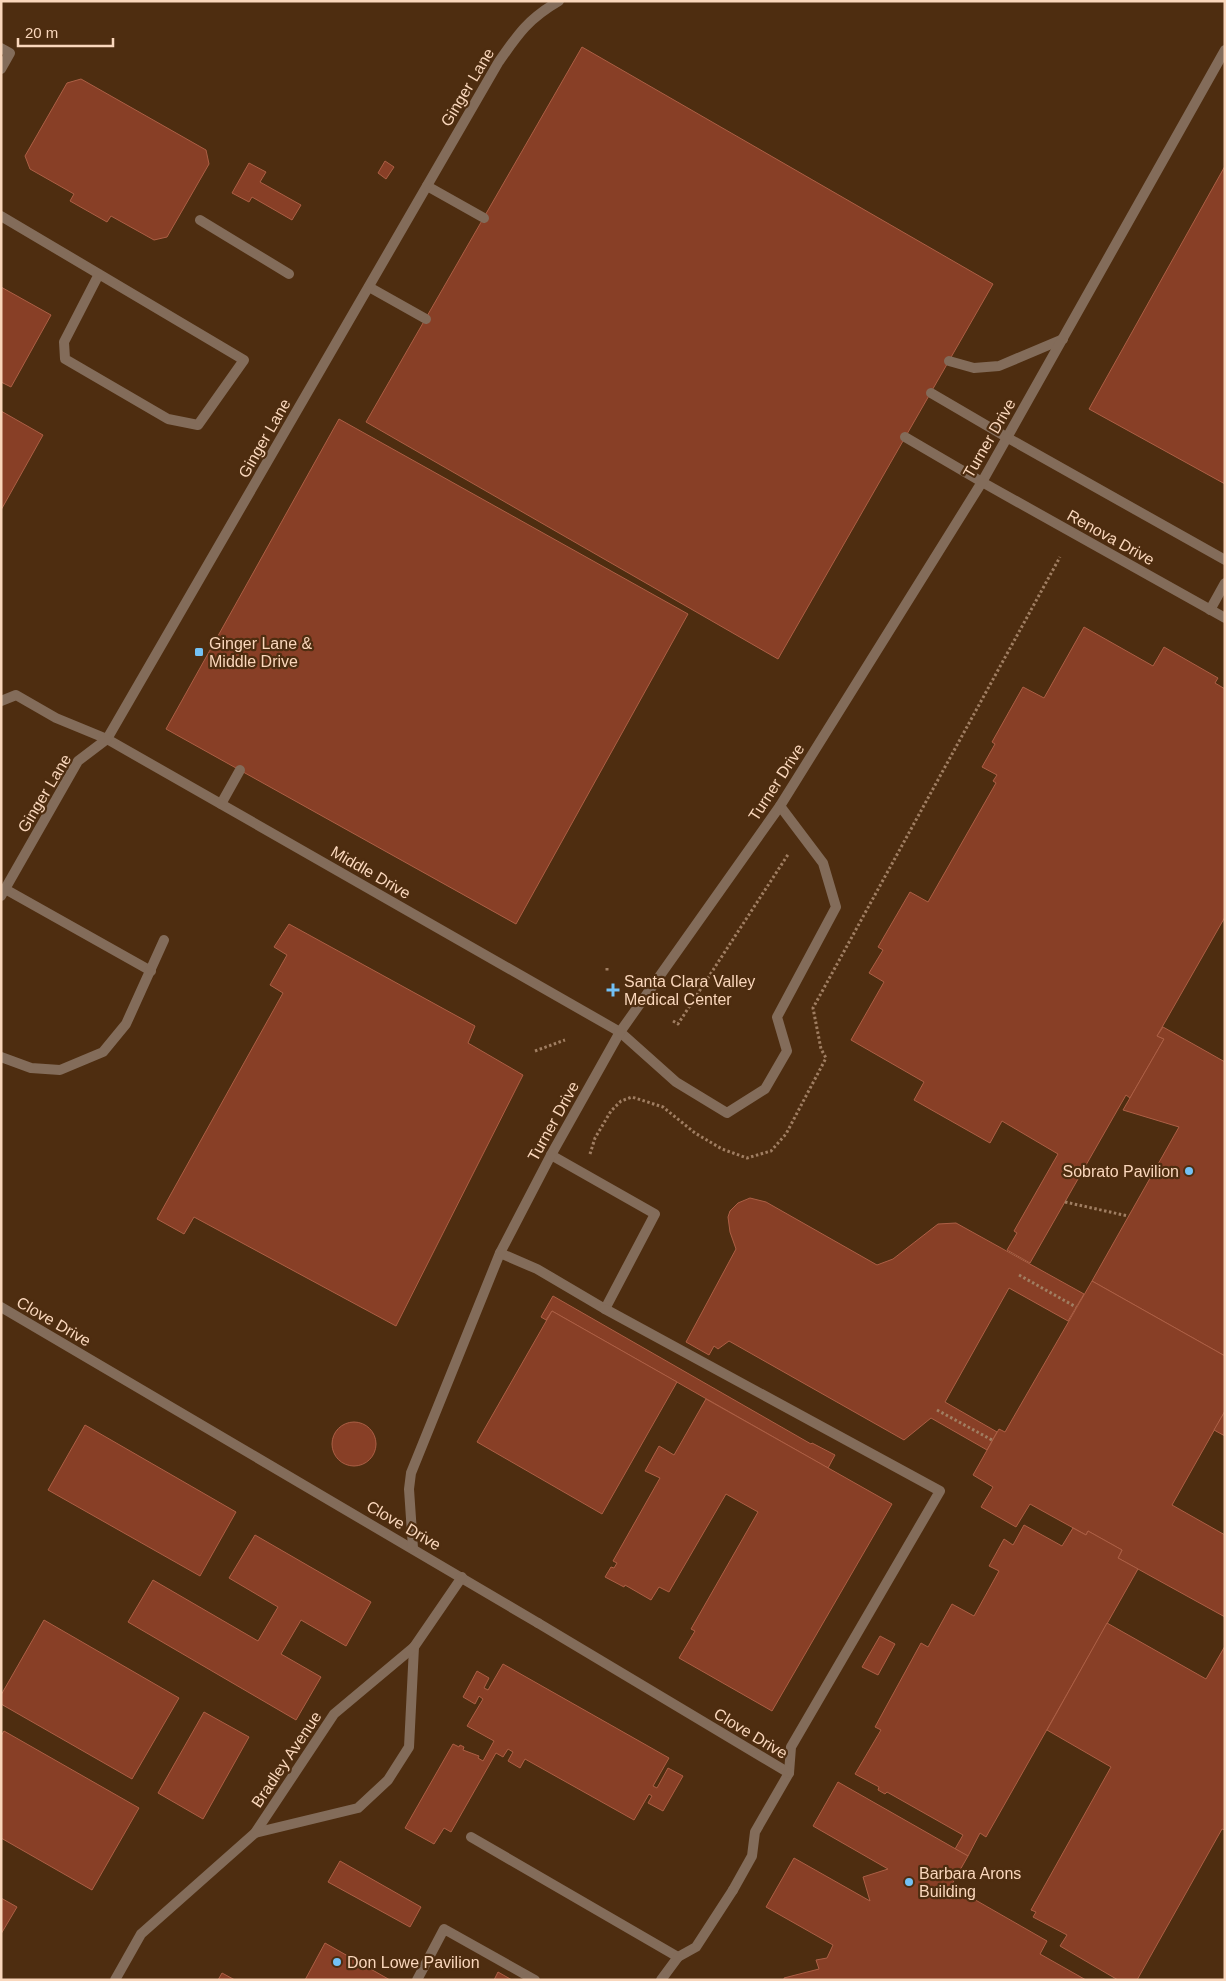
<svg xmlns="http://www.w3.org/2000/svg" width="1226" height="1981" font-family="Helvetica,sans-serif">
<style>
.building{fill:#883f26;stroke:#ac5f45}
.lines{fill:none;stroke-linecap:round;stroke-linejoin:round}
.path{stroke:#a07e62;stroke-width:3;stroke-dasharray:2.5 2.5;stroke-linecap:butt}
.lane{stroke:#836c5a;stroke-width:10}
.street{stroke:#836c5a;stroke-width:10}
.poi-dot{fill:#73c1f5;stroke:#4e2d10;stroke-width:2}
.labels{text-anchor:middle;stroke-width:4.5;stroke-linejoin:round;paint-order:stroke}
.street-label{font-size:16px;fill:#fad7bc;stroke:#4e2d10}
.poi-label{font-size:16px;fill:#fad7bc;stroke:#4e2d10;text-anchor:start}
</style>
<rect width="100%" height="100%" fill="#4e2d10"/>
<g class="building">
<polygon points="582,47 993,284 778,659 366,422"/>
<polygon points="81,79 206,150 209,164 167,237 154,240 111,216 107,222 70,201 74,194 30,169 25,156 67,83"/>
<polygon points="385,161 394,167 386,179 378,173"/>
<polygon points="249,163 266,172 260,182 301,205 292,220 252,197 249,202 232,193"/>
<polygon points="1225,166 1225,484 1089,409"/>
<polygon points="1,287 51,315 11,387 1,382"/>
<polygon points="1,411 43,435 1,510"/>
<polygon points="339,419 688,614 516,924 166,729"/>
<polygon points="1084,627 1153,666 1164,647 1218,678 1215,683 1225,689 1225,917 1157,1036 1164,1039 1130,1098 1126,1095 1030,1263 1007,1250 1017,1233 1014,1231 1058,1154 1002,1121 990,1143 914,1100 924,1082 851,1040 884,982 869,973 883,950 878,947 910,892 928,902 996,783 993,781 997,775 982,767 995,744 992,742 1023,687 1044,698"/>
<polygon points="289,924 475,1026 468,1043 523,1075 396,1326 194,1217 184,1234 157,1219 283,993 270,985 287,955 274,947"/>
<polygon points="1163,1027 1225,1062 1225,1356 1092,1281 1179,1127 1123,1110 1164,1039 1157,1036"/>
<polygon points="750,1198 766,1202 877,1265 893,1259 938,1224 956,1223 1084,1294 1068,1321 1009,1288 945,1402 997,1432 987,1450 931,1418 904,1440 729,1341 718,1349 714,1346 709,1355 686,1342 736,1249 730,1232 728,1217 730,1211 738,1203"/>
<polygon points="1092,1281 1225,1356 1225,1411 1172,1505 1225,1535 1225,1617 1118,1558 1122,1550 1088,1531 1086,1535 1030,1504 1016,1527 981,1507 993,1487 973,1475 999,1429 1005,1432"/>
<polygon points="553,1296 811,1444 812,1443 835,1455 828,1468 552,1311 546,1320 541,1317"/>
<polygon points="552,1311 677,1382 602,1514 477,1442"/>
<polygon points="706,1399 892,1504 772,1711 679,1658 695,1631 691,1629 758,1512 726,1494 669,1592 659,1587 651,1600 625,1585 624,1587 605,1577 611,1567 614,1568 617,1563 613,1561 660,1478 645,1471 659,1446 674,1455"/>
<polygon points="1225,1411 1225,1436 1214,1430"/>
<circle cx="354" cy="1444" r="22"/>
<polygon points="85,1425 236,1512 200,1576 48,1490"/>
<polygon points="1024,1525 1062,1546 1073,1528 1086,1535 1088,1531 1122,1550 1118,1558 1138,1569 986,1837 980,1833 968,1856 955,1849 963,1835 887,1792 885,1794 878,1790 879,1787 855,1774 881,1730 875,1727 921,1643 928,1647 952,1604 974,1616 999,1571 989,1566 1004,1539 1013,1545"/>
<polygon points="255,1535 371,1602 346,1646 301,1620 281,1654 321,1677 296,1720 128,1622 153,1580 258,1641 278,1607 229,1578"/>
<polygon points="44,1620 179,1698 132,1779 1,1704 1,1695"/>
<polygon points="1107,1623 1206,1679 1225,1646 1225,1830 1222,1829 1137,1980 1118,1980 1060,1946 1067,1935 1033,1917 1036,1912 1031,1910 1111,1767 1047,1730"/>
<polygon points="880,1636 895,1644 878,1675 862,1667"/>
<polygon points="503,1664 669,1758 653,1786 657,1788 668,1768 683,1776 663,1811 648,1803 652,1796 649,1794 634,1820 525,1759 520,1768 508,1761 513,1752 508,1749 503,1757 496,1753 451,1832 444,1828 434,1844 405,1828 453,1744 459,1747 460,1745 464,1747 463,1750 479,1756 478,1758 483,1761 494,1741 467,1726 483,1699 479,1696 475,1704 463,1697 477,1671 489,1678 484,1688 488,1690"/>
<polygon points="204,1712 249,1737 203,1819 158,1793"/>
<polygon points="4,1731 139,1808 92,1890 1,1838 1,1736"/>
<polygon points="838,1782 968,1856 951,1886 1047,1941 1040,1954 1086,1980 784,1980 784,1978 819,1969 816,1960 827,1958 833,1945 766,1907 794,1858 870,1901 863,1877 888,1869 813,1826"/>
<polygon points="340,1861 421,1907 410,1927 328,1882"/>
<polygon points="1,1898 17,1907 1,1934"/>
<polygon points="325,1943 390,1980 305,1980"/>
<polygon points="498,1972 512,1980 494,1980"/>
<polygon points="222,1973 235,1980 218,1980"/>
</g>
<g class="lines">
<g class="path">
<polyline points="607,968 607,971"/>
<polyline points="673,1021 678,1024 789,853"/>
<polyline points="535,1051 565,1040"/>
<polyline points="590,1154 595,1138 611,1111 621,1101 632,1097 663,1107 695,1133 722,1149 747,1158 771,1151 786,1134 826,1058 821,1049 813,1008 1060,557"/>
<polyline points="1065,1202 1128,1216"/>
<polyline points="1019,1275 1076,1307"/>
<polyline points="937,1410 992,1440"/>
</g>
<g class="lane">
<polyline points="1,48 10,53 1,69"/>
<polyline points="427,186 484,218"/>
<polyline points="1,216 244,360 198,425 168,419 65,359 64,342 99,274"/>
<polyline points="200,220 289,274"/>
<polyline points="369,287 426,319"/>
<polyline points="949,361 974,368 999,366 1063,339"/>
<polyline points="931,393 1008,438"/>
<polyline points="905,437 982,482"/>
<polyline points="1210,610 1225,583"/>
<polyline points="1,701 16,695 56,718 107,739"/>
<polyline points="221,804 240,770"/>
<polyline points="5,889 151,971"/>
<polyline points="620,1032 676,1082 727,1113 765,1089 787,1051 777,1017 836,907 823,863 780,806"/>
<polyline points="1,1057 31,1068 60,1070 103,1052 126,1024 164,940"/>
<polyline points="500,1253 537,1269 605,1309 655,1214 551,1155"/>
<polyline points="605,1309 940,1491 791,1747 789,1773 755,1832 752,1856 733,1890"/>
<polyline points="538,1623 789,1773"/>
<polyline points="471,1837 678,1957"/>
<polyline points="417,1980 444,1929 535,1980"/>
</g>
<g class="street">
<polyline points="1008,438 1225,560"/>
<polyline points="982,482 1225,618"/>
<polyline points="107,739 620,1032"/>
<path d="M1,896l77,-135 29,-22 391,-676c20,-29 30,-44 61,-62"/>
<polyline points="1,1307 538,1623"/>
<polyline points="413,1548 409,1489 411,1473 500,1253 551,1155 620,1032 780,806 982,482 1225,50"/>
<polyline points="255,1833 358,1808 388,1780 409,1747 414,1647"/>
<polyline points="115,1980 141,1934 255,1833 334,1714 414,1647 462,1577"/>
<polyline points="661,1980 678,1957 696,1947 733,1890"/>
</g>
</g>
<g class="poi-dot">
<rect x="194" y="647" width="10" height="10" rx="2.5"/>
<path d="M610.5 982.5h5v5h5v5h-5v5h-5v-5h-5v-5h5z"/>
<circle cx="1189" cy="1171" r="5"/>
<circle cx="909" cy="1882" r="5"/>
<circle cx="337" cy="1962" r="5"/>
</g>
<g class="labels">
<g class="street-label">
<text transform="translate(467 87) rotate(-59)" y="6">Ginger Lane</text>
<text transform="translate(264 438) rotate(-60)" y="6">Ginger Lane</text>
<text transform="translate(989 438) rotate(-60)" y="6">Turner Drive</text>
<text transform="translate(1111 537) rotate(29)" y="6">Renova Drive</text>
<text transform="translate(776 782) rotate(-57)" y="6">Turner Drive</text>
<text transform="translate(44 793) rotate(-59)" y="6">Ginger Lane</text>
<text transform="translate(371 872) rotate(30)" y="6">Middle Drive</text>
<text transform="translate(553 1121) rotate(-61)" y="6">Turner Drive</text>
<text transform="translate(54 1321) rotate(30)" y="6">Clove Drive</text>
<text transform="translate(404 1525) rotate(30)" y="6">Clove Drive</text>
<text transform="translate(751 1733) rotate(31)" y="6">Clove Drive</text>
<text transform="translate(286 1759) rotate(-56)" y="6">Bradley Avenue</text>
</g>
<g class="poi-label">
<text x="209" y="649">Ginger Lane &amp;<tspan x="209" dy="18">Middle Drive</tspan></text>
<text x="624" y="987">Santa Clara Valley<tspan x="624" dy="18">Medical Center</tspan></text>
<text x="1179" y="1177" text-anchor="end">Sobrato Pavilion</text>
<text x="919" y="1879">Barbara Arons<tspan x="919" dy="18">Building</tspan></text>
<text x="347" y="1968">Don Lowe Pavilion</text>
</g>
</g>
<rect width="1226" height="1981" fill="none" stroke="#fad7bc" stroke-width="5"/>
<path d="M18 38v8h95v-8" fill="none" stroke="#fad7bc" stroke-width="2.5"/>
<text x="25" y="38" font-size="15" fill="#fad7bc" stroke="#4e2d10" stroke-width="4" paint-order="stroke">20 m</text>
</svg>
